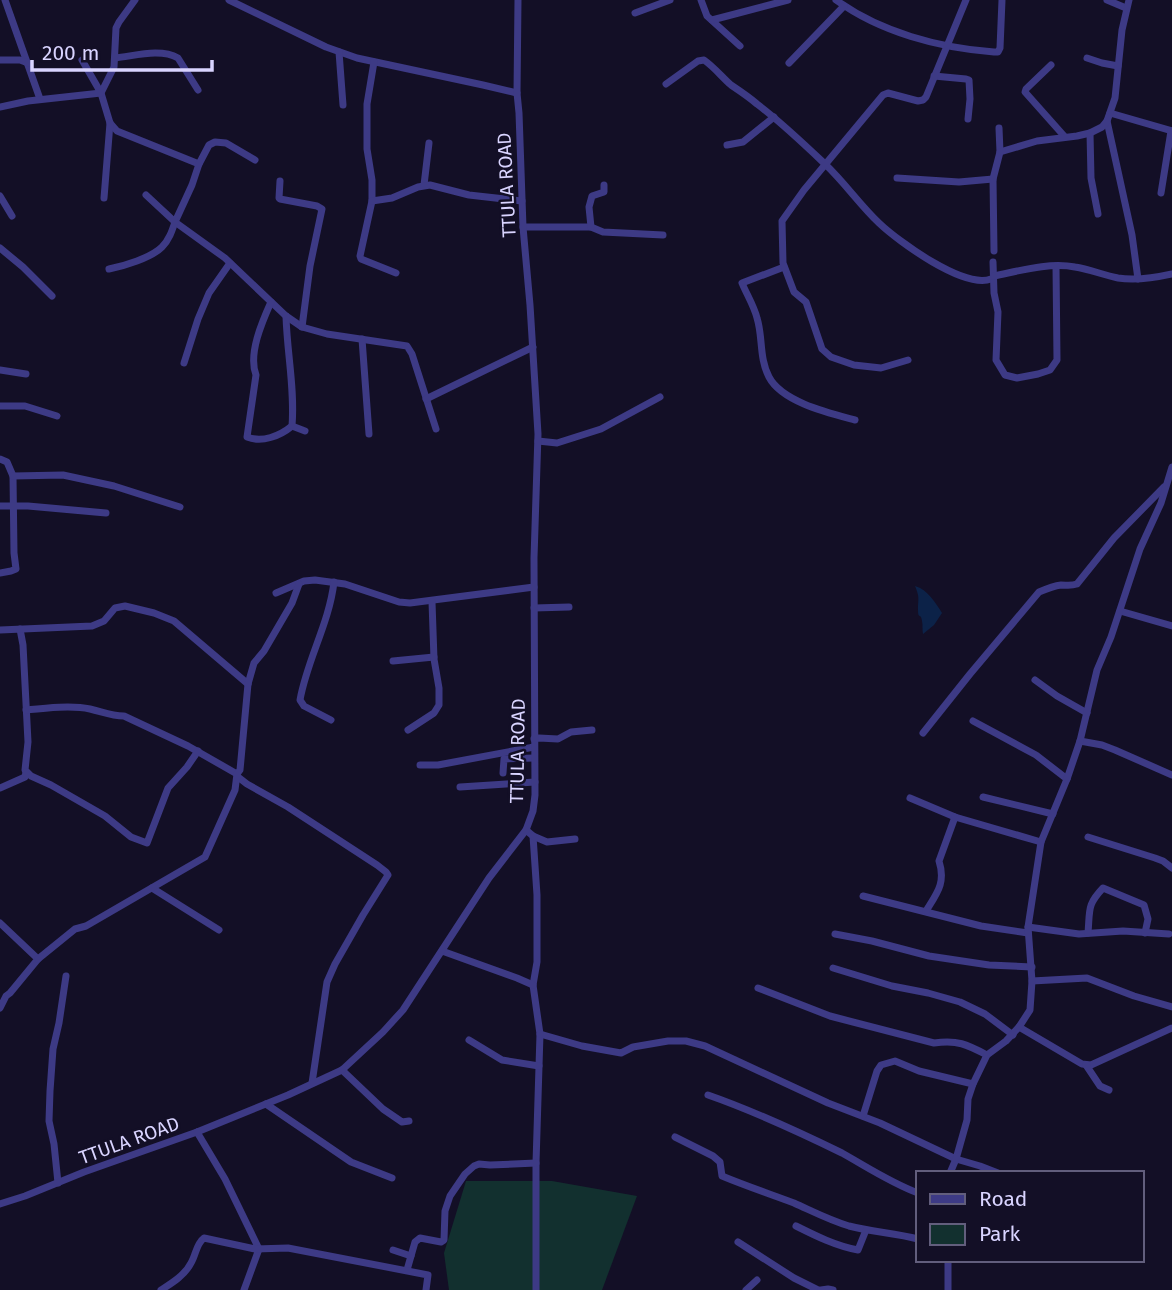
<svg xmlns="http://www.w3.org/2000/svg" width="1172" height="1290" font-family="'Fira Sans',sans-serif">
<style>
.green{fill:#12302f}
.water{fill:#0c2248}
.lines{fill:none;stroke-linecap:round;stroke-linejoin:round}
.minor{stroke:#3d3a85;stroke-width:7}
.labels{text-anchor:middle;stroke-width:5;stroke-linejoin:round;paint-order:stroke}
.street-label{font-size:19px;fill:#d9d4ff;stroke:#130f26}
</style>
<rect width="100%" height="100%" fill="#130f26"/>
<polygon class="green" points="466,1181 552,1181 637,1196 602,1290 449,1290 444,1253"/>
<path class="water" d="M915,586c13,4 20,16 27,27l-8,12 -11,9c-1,-4 0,-9 -1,-13 -1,-9 -4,-1 -4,-11 0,-12 2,-12 -3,-24z"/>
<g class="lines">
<g class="minor">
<polyline points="5,0 40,99"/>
<polyline points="229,0 326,47 357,58 483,85 517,93"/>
<polyline points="701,0 707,16 740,46"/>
<path d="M836,0c44,32 103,48 158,52h4l2,-4 2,-48"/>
<polyline points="1107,0 1126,8"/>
<polyline points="635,13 670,0"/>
<polyline points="712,20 788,0"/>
<polyline points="339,52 343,105"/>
<path d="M115,58c20,-2 45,-10 63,0l20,32"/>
<polyline points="1087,58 1102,63 1118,66"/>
<polyline points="0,60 20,60 28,63"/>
<polyline points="82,60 101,93 110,123 117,131 199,164"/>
<polyline points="374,62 367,104 367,149 372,180 372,201 360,256 361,259 396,273"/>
<polyline points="789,63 844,6"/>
<polyline points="1051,65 1026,89 1025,92 1065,137"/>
<polyline points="934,76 966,79 969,80 970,99 968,119"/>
<path d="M666,84l32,-23 6,-1c10,7 18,17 27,25 9,6 18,12 26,19 24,18 47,40 68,60 20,19 35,41 54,59 20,19 85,66 112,56"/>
<polyline points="0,107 28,101 101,93 114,67 116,28 119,22 135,0"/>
<polyline points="1110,113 1172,131"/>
<polyline points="1107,121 1132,235 1138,279"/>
<polyline points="999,128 1000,152"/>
<polyline points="1090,133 1091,178 1098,214"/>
<polyline points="727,145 743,142 774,117"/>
<polyline points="255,160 226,143 215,142 209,145 199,164 192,185 175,222 225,258 286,316 302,327 327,334 407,346 412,354 436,429"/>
<polyline points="897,178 959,182 993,179"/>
<polyline points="280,181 279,198 280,199 317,206 322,209 310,266 302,327"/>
<polyline points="424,185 429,143"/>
<polyline points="1161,193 1171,131"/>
<polyline points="0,196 12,216"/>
<polyline points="104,198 110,123"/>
<polyline points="372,201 392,198 418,187 430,185 469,195 522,201"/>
<polyline points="523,227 591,227 603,232 663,235"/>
<polyline points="591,227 589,207 592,196 604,192 604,185"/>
<polyline points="0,248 23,267 52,296"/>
<polyline points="994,251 993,179 1000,152 1037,141 1077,136 1090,133 1102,127 1107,121 1115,98 1122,30 1129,0"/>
<polyline points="993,262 994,293 998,312 996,360 1005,375 1017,378 1038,374 1050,370 1057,360 1056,266"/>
<path d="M784,267l-42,16c5,12 12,23 15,35 6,19 2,40 12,59 13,25 60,36 86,43"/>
<path d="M109,269c15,-3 42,-11 53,-22 7,-7 10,-16 13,-25l-29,-27"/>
<path d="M994,276c25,-5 55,-14 81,-9 14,2 28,8 43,11 18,3 36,0 54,-4"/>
<path d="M271,302c-9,20 -23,52 -15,73l-9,62c15,6 33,-1 45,-11"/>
<path d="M286,316c1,37 9,73 6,110l13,5"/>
<polyline points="362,339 369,434"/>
<polyline points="908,360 881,368 854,365 831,357 822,349 806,302 794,292 783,263 782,221 804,190 883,95 888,93 918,101 923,100 926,97 966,0"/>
<polyline points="184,363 198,319 209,293 230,263"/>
<polyline points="0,370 26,374"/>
<polyline points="426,399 533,347"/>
<polyline points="0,406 25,406 57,416"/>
<polyline points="538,441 557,443 601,429 660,397"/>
<polyline points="0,459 7,462 13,476 14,553 16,569 11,571 0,573"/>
<polyline points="13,476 63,475 114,486 180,507"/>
<polyline points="0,506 28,506 106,513"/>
<polyline points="276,593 304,581 315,580 345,584 399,602 410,603 534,587"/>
<polyline points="534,608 569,607"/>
<polyline points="1120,611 1172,626"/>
<polyline points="20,629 23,645 28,742 25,770 31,776 51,785 105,816 131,837 147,843 168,788 187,767 198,751"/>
<polyline points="0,630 92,626 104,621 115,608 125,606 154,613 174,621 248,684"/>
<polyline points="393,661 434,657"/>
<polyline points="1035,680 1057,696 1087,713"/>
<path d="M26,710c19,-2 46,-5 64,-1 13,3 21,7 34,7l64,30 49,28"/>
<path d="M331,720l-27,-14 -4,-6c7,-40 29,-76 34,-118"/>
<polyline points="973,721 1036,755 1067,779"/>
<polyline points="408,730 434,713 439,705 439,688 434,659 432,602"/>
<path d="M923,733l47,-59 69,-82c7,-3 14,-6 22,-7 6,0 10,1 16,-1l37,-46 50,-51"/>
<polyline points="534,739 539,738 558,739 571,732 592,730"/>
<polyline points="1080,741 1102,745 1115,750 1172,775"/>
<polyline points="420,765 438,765 534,747"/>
<polyline points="503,773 504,759 534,758"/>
<polyline points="238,777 247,784 288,807 377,865 386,872 388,875 363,915 335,964 327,982 312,1083"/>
<polyline points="460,787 535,782"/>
<polyline points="0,788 25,777 26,772"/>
<polyline points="983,797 1053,814"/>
<polyline points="910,798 955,817"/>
<polyline points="526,830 533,836 537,895 537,962 533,985 540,1034 536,1163 536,1290"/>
<polyline points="533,836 547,842 575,839"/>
<polyline points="1088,837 1155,858 1163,861 1172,868"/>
<polyline points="152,888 219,930"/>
<polyline points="863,896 981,926 1028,933"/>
<path d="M926,911c11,-18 20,-28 13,-50l16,-44 86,25"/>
<polyline points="0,923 38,959 10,993 6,996 0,1008"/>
<polyline points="1028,927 1079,934 1123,931 1169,934"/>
<path d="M1088,933c2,-24 -1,-28 15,-45l41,17 4,14 -3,14"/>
<polyline points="835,934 872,941 929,956 989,965 1032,967"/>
<polyline points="442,951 517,978 533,985"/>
<polyline points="38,959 75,929 86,926 205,857 235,790 237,774 240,770 248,684 254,663 264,651 292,603 299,584"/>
<polyline points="833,968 892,986 928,993 960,1002 985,1014 1013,1035"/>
<polyline points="1032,981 1087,978 1134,996 1172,1007"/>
<path d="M758,988l72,28 104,27c24,-3 32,1 53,12"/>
<polyline points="1019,1027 1082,1064 1091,1065 1172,1028"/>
<polyline points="540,1034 582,1046 621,1053 633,1047 668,1041 686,1041 705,1046 828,1103 880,1123 956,1159 980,1166 998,1173"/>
<polyline points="469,1040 502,1060 539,1066"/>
<polyline points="1086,1065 1100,1086 1109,1090"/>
<polyline points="342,1070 383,1109 402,1122 409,1121"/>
<path d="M708,1095c46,16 91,37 134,58 25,14 49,30 76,40"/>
<polyline points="266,1104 351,1162 392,1178"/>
<polyline points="863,1116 877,1071 881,1065 895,1061 919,1071 973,1084"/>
<polyline points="197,1132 225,1179 259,1249 244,1290"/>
<path d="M675,1137l38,19 7,6 2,14c24,10 48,18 72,27 18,8 35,17 55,23 23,6 46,7 69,13"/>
<polyline points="950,1173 956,1159 967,1120 968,1099 973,1084 987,1055 1006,1041 1019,1027 1030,1010 1032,981 1028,927 1041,842 1067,779 1080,741 1097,670 1111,637 1140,549 1161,503 1172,467"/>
<polyline points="58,1183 54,1144 49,1121 50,1091 53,1049 59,1023 66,976"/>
<polyline points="0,1204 25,1196 84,1172 197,1132 288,1095 342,1070 383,1032 403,1010 489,878 526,830 533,811 535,795 534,558 538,434 530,305 523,227 519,113 517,93 518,0"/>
<path d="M796,1226c20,10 40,20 62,24l8,-20"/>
<polyline points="738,1242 794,1278 818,1290"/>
<polyline points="393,1250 411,1256"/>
<polyline points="948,1260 948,1290"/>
<polyline points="407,1270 415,1242 420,1238 441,1242 444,1240 445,1211 450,1196 465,1174 474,1166 479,1164 490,1165 536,1163"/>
<path d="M161,1290c11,-7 24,-15 30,-27 5,-8 5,-19 13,-25l51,11 33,-1 140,27 -2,15"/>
<polyline points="746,1290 757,1280"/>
<polyline points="821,1290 828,1289 833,1290"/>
</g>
</g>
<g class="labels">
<g class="street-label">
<text transform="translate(506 185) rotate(-93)" y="7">TTULA ROAD</text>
<text transform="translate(517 751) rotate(-89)" y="7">TTULA ROAD</text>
<text transform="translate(129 1140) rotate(-20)" y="7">TTULA ROAD</text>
</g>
</g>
<rect x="916" y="1171" width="228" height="91" fill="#130f26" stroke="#625e7d" stroke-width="2"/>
<rect x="930" y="1194" width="35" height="10" fill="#3d3a85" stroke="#625e7d" stroke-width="2"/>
<text x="979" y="1206" font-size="21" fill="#d9d4ff">Road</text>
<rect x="930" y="1224" width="35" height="21" fill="#12302f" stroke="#625e7d" stroke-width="2"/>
<text x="979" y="1241" font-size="21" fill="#d9d4ff">Park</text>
<path d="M32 60v10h180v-10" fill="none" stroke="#d9d4ff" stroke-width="3.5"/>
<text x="42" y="60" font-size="21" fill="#d9d4ff" stroke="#130f26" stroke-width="5" paint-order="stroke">200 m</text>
</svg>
